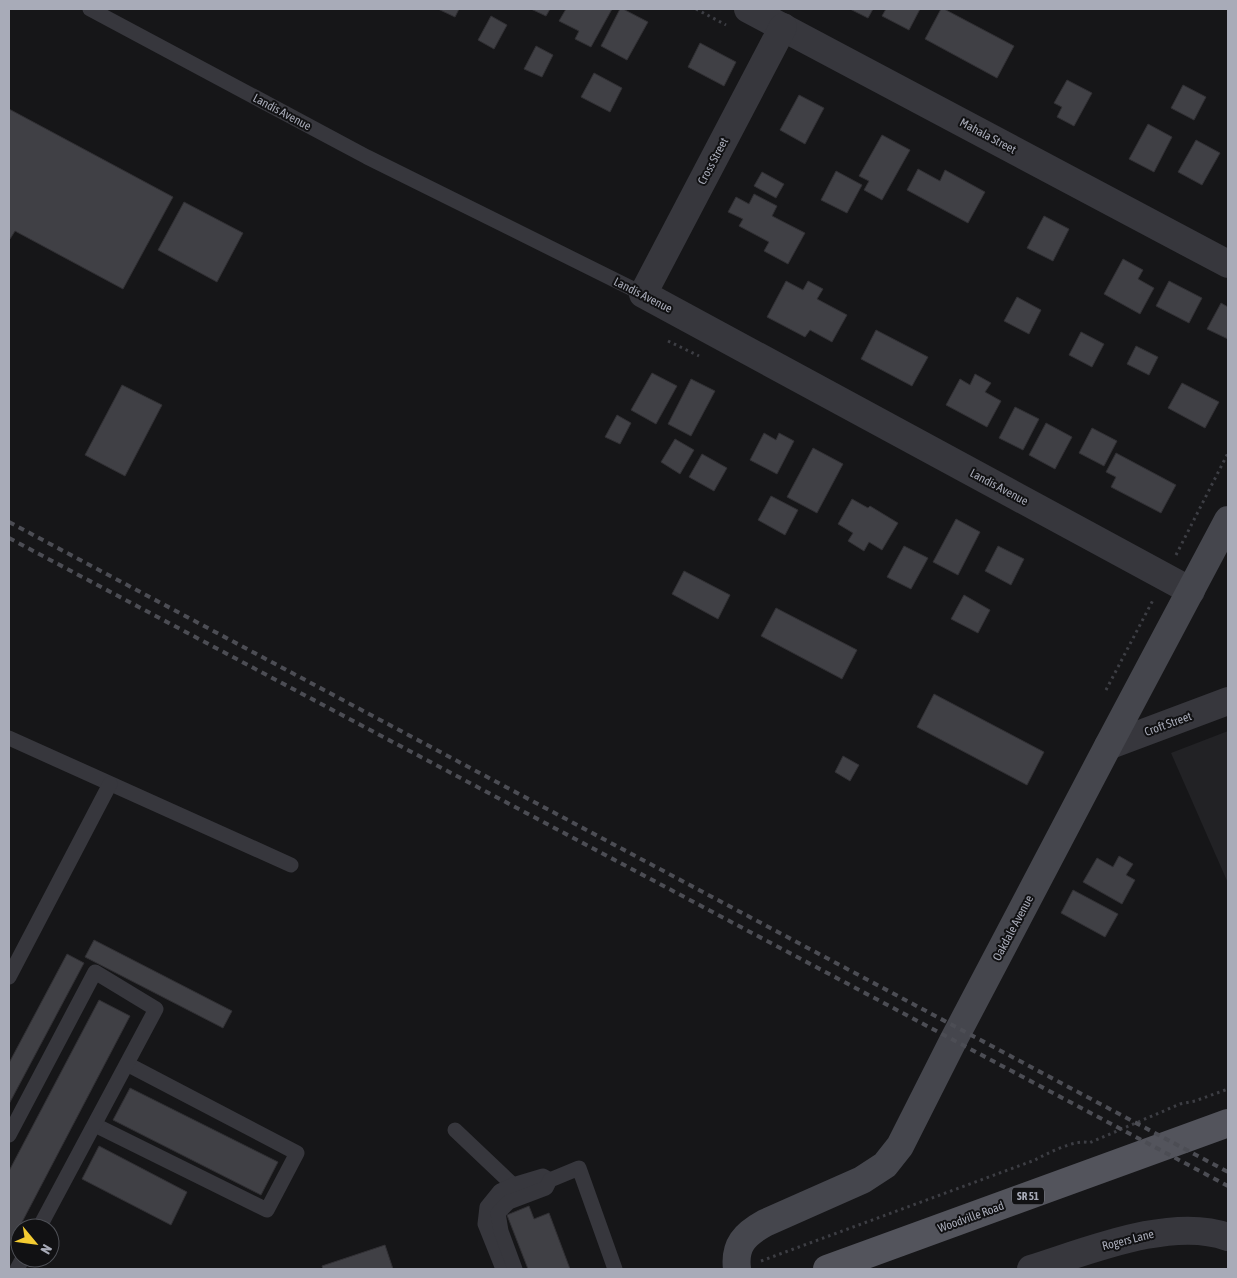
<svg xmlns="http://www.w3.org/2000/svg" width="1237" height="1278" font-family="'Asap Condensed',sans-serif">
<style>
.built{fill:#222225}
.building{fill:#404045;stroke:#313034}
.lines{fill:none;stroke-linecap:round;stroke-linejoin:round}
.path{stroke:#3d3e44;stroke-width:3;stroke-dasharray:2.5 4;stroke-linecap:butt}
.lane{stroke:#37373d;stroke-width:15}
.street{stroke:#37373d;stroke-width:28}
.secondary{stroke:#45464d;stroke-width:28}
.primary{stroke:#53545c;stroke-width:28}
.rail{stroke:#4c4d54;stroke-width:4;stroke-dasharray:6 5;stroke-linecap:butt}
.labels{text-anchor:middle;stroke-width:4;stroke-linejoin:round;paint-order:stroke}
.shield{fill:#111113;stroke:#7b7d86;stroke-width:1}
.shield-label{font-size:11px;font-weight:bold;fill:#a8abb8}
.street-label{font-size:12px;fill:#a8abb8;stroke:#111113}
</style>
<rect width="100%" height="100%" fill="#161618"/>
<polygon class="built" points="1228,731 1228,883 1171,753"/>
<g class="building">
<polygon points="438,9 459,9 455,17"/>
<polygon points="531,9 550,9 546,16"/>
<polygon points="566,9 612,9 591,47 575,39 579,31 559,21"/>
<polygon points="620,9 623,9 648,22 627,60 601,46"/>
<polygon points="850,9 873,9 868,18"/>
<polygon points="886,9 920,9 909,30 882,16"/>
<polygon points="941,9 944,9 1014,46 997,78 925,39"/>
<polygon points="491,16 507,25 494,49 478,40"/>
<polygon points="700,43 736,62 724,86 688,67"/>
<polygon points="536,46 553,55 542,77 524,69"/>
<polygon points="594,73 622,88 610,112 581,97"/>
<polygon points="1067,80 1092,93 1074,126 1057,117 1062,107 1054,103"/>
<polygon points="1183,85 1206,97 1194,120 1171,108"/>
<polygon points="799,95 824,108 805,144 780,130"/>
<polygon points="9,109 173,197 123,289 15,231 10,239 9,238"/>
<polygon points="1148,124 1172,137 1154,172 1129,159"/>
<polygon points="882,135 910,150 882,200 864,190 869,181 859,176"/>
<polygon points="1196,140 1220,153 1202,185 1178,172"/>
<polygon points="918,169 940,181 945,170 985,192 968,223 907,190"/>
<polygon points="836,171 862,185 847,213 821,200"/>
<polygon points="762,172 784,184 776,198 754,186"/>
<polygon points="754,194 777,206 772,216 805,233 788,264 764,251 769,242 739,226 743,219 728,212 736,197 749,204"/>
<polygon points="184,202 243,233 217,282 158,250"/>
<polygon points="1044,216 1069,229 1053,261 1027,248"/>
<polygon points="1123,259 1143,270 1138,279 1154,288 1140,314 1104,294"/>
<polygon points="786,281 803,290 808,281 823,289 817,299 847,315 832,342 810,330 805,337 767,317"/>
<polygon points="1169,281 1202,298 1189,323 1156,306"/>
<polygon points="1017,297 1041,310 1029,334 1004,321"/>
<polygon points="1221,303 1228,307 1228,339 1207,329"/>
<polygon points="876,330 928,357 912,386 861,359"/>
<polygon points="1081,332 1104,344 1092,367 1069,355"/>
<polygon points="1136,346 1158,357 1149,375 1127,364"/>
<polygon points="652,373 677,386 656,424 631,410"/>
<polygon points="975,374 991,383 985,392 1001,401 987,427 946,405 960,379 970,385"/>
<polygon points="691,379 715,391 691,436 668,424"/>
<polygon points="1182,383 1219,402 1205,428 1168,408"/>
<polygon points="122,385 162,405 125,476 85,455"/>
<polygon points="1015,407 1039,419 1023,450 999,438"/>
<polygon points="617,415 631,423 620,444 605,437"/>
<polygon points="1046,423 1072,437 1055,469 1029,455"/>
<polygon points="1092,428 1117,441 1104,466 1079,453"/>
<polygon points="764,433 776,440 779,433 794,441 777,474 750,460"/>
<polygon points="675,439 694,450 680,474 661,462"/>
<polygon points="813,448 843,464 817,513 787,497"/>
<polygon points="1116,453 1176,485 1161,513 1111,487 1116,477 1106,472"/>
<polygon points="702,454 727,468 714,491 689,477"/>
<polygon points="771,496 798,510 785,535 758,520"/>
<polygon points="852,499 868,508 870,506 898,523 882,550 869,542 864,551 848,541 853,533 838,524"/>
<polygon points="956,519 980,532 958,575 933,562"/>
<polygon points="904,546 928,558 911,589 887,577"/>
<polygon points="998,546 1024,559 1011,585 985,571"/>
<polygon points="684,571 730,595 718,619 672,594"/>
<polygon points="964,595 990,610 978,633 951,619"/>
<polygon points="776,608 857,650 842,679 761,636"/>
<polygon points="934,694 1044,752 1027,785 917,727"/>
<polygon points="843,756 859,765 850,781 835,772"/>
<polygon points="1119,856 1133,864 1126,875 1135,880 1122,904 1083,882 1097,858 1113,867"/>
<polygon points="1073,890 1118,914 1105,937 1061,913"/>
<polygon points="94,940 232,1011 223,1028 85,957"/>
<polygon points="67,954 84,963 9,1104 9,1063"/>
<polygon points="99,1000 130,1016 9,1247 9,1171"/>
<polygon points="130,1088 278,1162 261,1195 113,1120"/>
<polygon points="99,1146 187,1192 171,1225 82,1179"/>
<polygon points="529,1206 534,1219 549,1213 570,1269 528,1269 507,1215"/>
<polygon points="385,1245 393,1269 323,1269 322,1266"/>
</g>
<g class="lines">
<g class="path">
<polyline points="696,9 726,25"/>
<polyline points="668,341 699,356"/>
<polyline points="1176,555 1228,453"/>
<polyline points="1106,690 1153,600"/>
<path d="M761,1261l274,-101c11,-6 42,-22 54,-17l91,-39 15,-3 33,-12"/>
</g>
<g class="lane">
<polyline points="90,9 367,157 643,294"/>
<polyline points="9,738 291,865"/>
<polyline points="9,977 110,784"/>
<polyline points="95,1125 267,1210 297,1153 127,1064"/>
<polyline points="455,1130 513,1185"/>
<polyline points="9,1135 95,972 156,1009 39,1228"/>
<polyline points="17,1269 23,1258"/>
<polyline points="503,1269 485,1224 487,1207 500,1191 513,1185 543,1176 550,1180"/>
<polyline points="515,1269 501,1231 498,1213 509,1202 546,1188 550,1180 579,1168 615,1269"/>
</g>
<g class="street">
<polyline points="748,9 1228,264"/>
<polyline points="783,27 643,294 1191,591"/>
<polyline points="1108,746 1228,701"/>
<path d="M1031,1269c55,-17 140,-53 197,-32"/>
</g>
<path class="secondary" d="M737,1269c-3,-24 8,-35 28,-46l97,-43 23,-15 15,-19 53,-105 155,-295 120,-226"/>
<polyline class="primary" points="827,1269 1228,1123"/>
<g class="rail">
<polyline points="9,522 1228,1172"/>
<polyline points="9,538 1228,1186"/>
</g>
</g>
<g class="labels">
<rect class="shield" x="1012" y="1187.5" width="32" height="17" rx="4"/>
<g class="shield-label">
<text x="1028" y="1200">SR 51</text>
</g>
<g class="street-label">
<text transform="translate(282 112) rotate(28)" y="4">Landis Avenue</text>
<text transform="translate(988 136) rotate(28)" y="4">Mahala Street</text>
<text transform="translate(713 161) rotate(-62)" y="4">Cross Street</text>
<text transform="translate(643 295) rotate(27)" y="4">Landis Avenue</text>
<text transform="translate(999 487) rotate(28)" y="4">Landis Avenue</text>
<text transform="translate(1168 724) rotate(-20)" y="4">Croft Street</text>
<text transform="translate(1013 928) rotate(-62)" y="4">Oakdale Avenue</text>
<text transform="translate(971 1217) rotate(-20)" y="4">Woodville Road</text>
<text transform="translate(1128 1240) rotate(-14)" y="4">Rogers Lane</text>
</g>
</g>
<rect width="1237" height="1278" fill="none" stroke="#a8abb8" stroke-width="20"/>
<g transform="translate(35 1243) rotate(119)"><circle r="24" fill="#111113" stroke="#4d4f55"/>
<path d="M0-4L9 19L0 12L-9 19Z" fill="#f4cc32"/>
<text y="-8" font-size="14" font-weight="bold" text-anchor="middle" fill="#a8abb8">N</text>
</g>
</svg>
